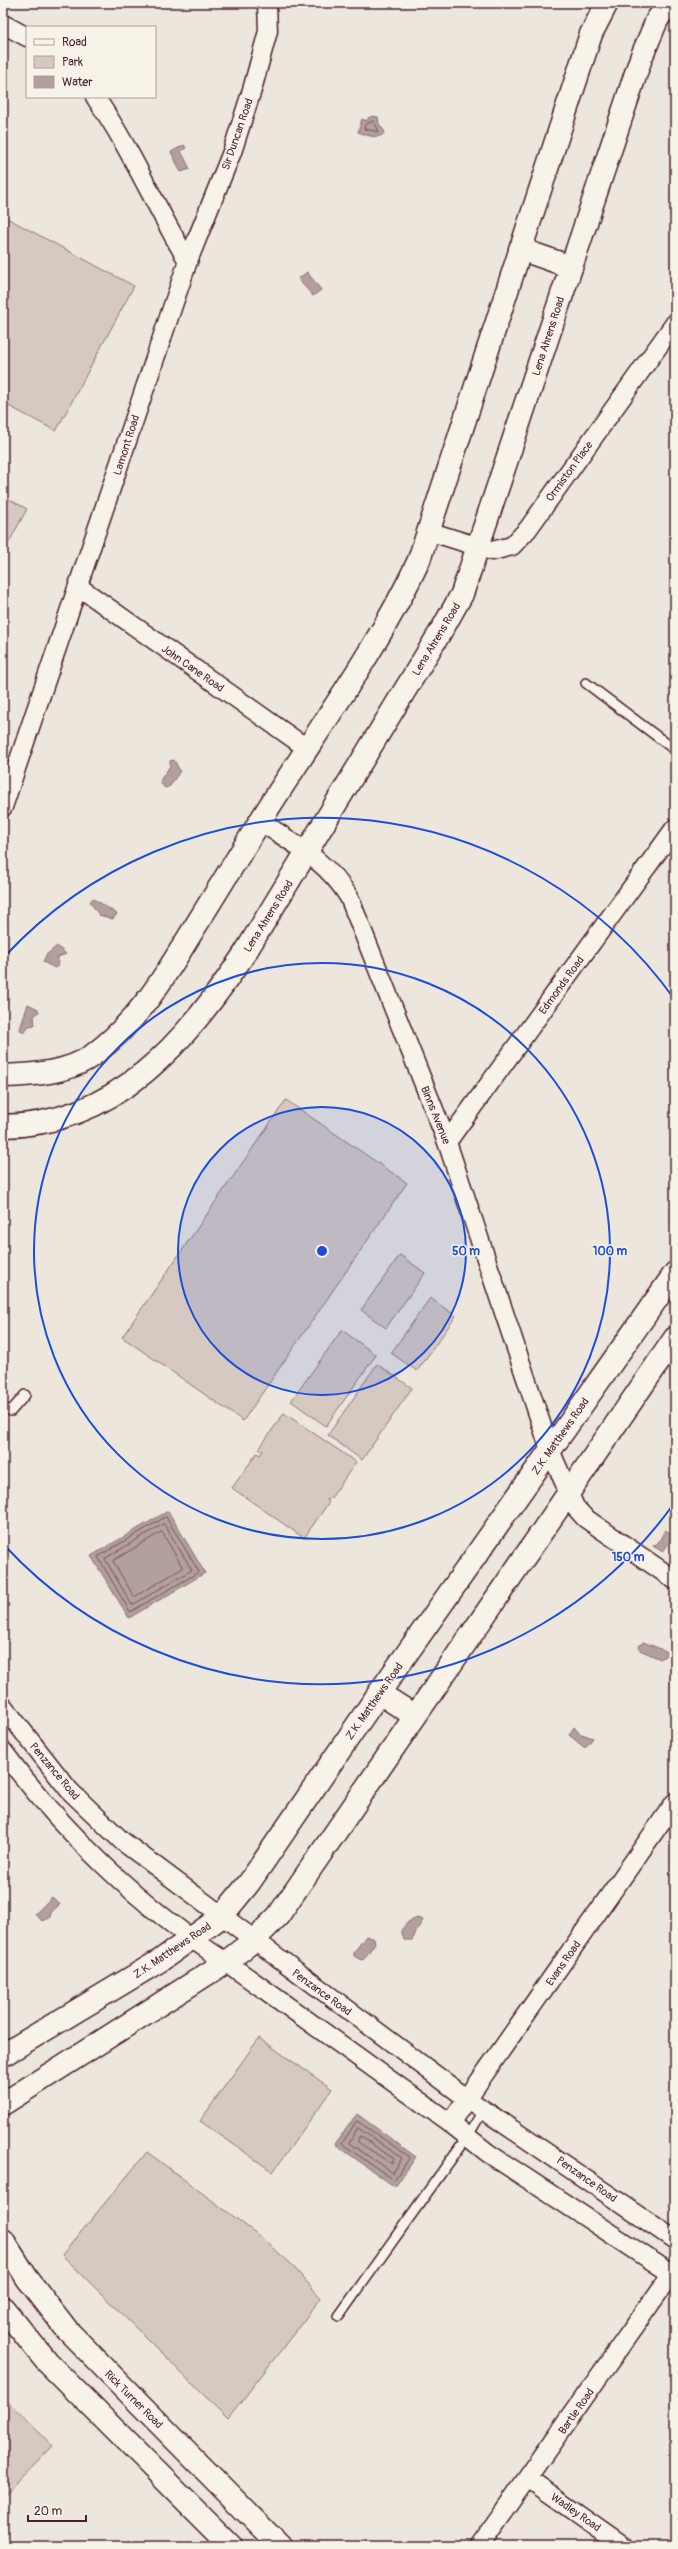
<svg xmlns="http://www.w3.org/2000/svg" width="678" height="2549" font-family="Pangolin,sans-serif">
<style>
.green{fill:#d5c9c2;stroke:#907476}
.water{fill:#b39f9d;stroke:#896c6f}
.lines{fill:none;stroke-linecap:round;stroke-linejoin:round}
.shore{stroke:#745259;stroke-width:1}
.lane-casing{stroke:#4a1f2b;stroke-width:12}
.street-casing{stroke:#4a1f2b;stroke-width:21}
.secondary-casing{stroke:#4a1f2b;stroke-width:25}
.lane{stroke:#f7f3e8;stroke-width:9}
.street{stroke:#f7f3e8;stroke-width:18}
.secondary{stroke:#f7f3e8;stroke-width:22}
.ring{fill:none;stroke:#1d4ed8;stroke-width:2}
.labels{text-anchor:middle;stroke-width:3;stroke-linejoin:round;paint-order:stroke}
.street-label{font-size:11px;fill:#4a1f2b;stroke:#f7f3e8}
.centre{fill:#1d4ed8;stroke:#f7f3e8;stroke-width:2}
.ring-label{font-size:12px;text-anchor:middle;font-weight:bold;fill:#1d4ed8;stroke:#f7f3e8;stroke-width:3;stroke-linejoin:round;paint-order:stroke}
</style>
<rect width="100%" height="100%" fill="#ece6dd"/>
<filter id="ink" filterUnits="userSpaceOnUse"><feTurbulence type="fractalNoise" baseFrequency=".025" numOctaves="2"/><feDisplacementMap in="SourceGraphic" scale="8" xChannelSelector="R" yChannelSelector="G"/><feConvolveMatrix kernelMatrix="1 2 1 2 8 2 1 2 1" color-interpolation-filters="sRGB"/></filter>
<g filter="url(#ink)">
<g class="green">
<polygon points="3,216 134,286 56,431 3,403"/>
<polygon points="3,496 27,509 3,553"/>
<polygon points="286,1100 407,1183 243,1421 122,1337"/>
<polygon points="400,1255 425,1273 386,1328 361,1310"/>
<polygon points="430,1298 456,1316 417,1371 391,1353"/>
<polygon points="342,1330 376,1355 326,1426 291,1401"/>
<polygon points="377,1364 412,1388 362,1460 328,1435"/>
<polygon points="284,1413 356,1462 331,1498 329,1497 327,1500 329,1502 304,1538 232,1488 257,1453 260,1455 263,1451 259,1449"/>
<polygon points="259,2038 332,2089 273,2172 200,2121"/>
<polygon points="147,2152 257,2234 290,2263 321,2298 228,2419 62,2255"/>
<polygon points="3,2397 53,2446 3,2497"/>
</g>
<g class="water">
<path d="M373,116l5,1 1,7 6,8c-6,9 -18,3 -27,0l4,-13 5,2 1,-3z"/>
<polygon points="184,145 186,148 181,151 190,169 181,172 171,152"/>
<polygon points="307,272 321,290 313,296 298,279"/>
<polygon points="174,760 180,771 170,786 165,788 161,784 161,779 170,766 170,761"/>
<polygon points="93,898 117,914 113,919 99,915 90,902"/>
<polygon points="57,946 66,954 58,957 58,966 55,968 43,962 46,955"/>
<polygon points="28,1004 38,1009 39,1012 34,1016 35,1025 29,1026 25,1032 22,1032 20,1029"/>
<polygon points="168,1511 205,1573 129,1618 91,1556"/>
<polygon points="665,1530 674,1535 663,1552 653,1546 658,1543"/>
<polygon points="643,1642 666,1651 665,1656 660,1659 640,1650 639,1646"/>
<polygon points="574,1727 579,1733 593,1738 585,1748 569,1735"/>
<polygon points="52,1897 60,1904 51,1913 50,1918 42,1921 35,1914"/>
<polygon points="417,1918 423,1920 412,1940 404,1940 401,1930 408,1922"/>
<polygon points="366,1936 374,1939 375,1943 364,1959 361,1960 354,1956 354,1952"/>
<polygon points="357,2114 416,2157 395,2187 335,2144"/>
</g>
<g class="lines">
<g class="shore">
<polygon points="374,121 379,132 364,129 365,125"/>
<polygon points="166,1517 199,1572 130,1612 98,1557"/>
<polygon points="164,1524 192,1570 132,1605 105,1559"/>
<polygon points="162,1532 183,1568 134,1597 113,1561"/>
<polygon points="357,2121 410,2157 394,2180 342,2144"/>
<polygon points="358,2128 402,2158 393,2173 349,2143"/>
<polygon points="360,2136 394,2159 392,2164 358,2142"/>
</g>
<defs>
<g id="lane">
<polyline points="586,683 675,750"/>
<polyline points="3,1408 11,1411 25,1395"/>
<polyline points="339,2316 467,2137 484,2109"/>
</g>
<g id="street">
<polyline points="3,24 27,37"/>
<polyline points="188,261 232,152 252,90 268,31 267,3"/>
<polyline points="428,531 492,551 512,546 528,529 675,323"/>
<polyline points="79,587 308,749"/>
<path d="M3,807l185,-546c-33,-54 -57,-113 -93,-164"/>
<path d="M260,821c34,23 67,40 89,76l98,245 103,308 25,57 10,11 90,62"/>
<polyline points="447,1142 675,828"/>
<polyline points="3,1706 69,1790 122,1841 469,2100 675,2240"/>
<path d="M3,1751c59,80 139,157 223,211l224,161 38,30 187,123"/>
<polyline points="450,2123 675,1802"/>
<polyline points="529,2479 624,2546"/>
<polyline points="479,2546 675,2269"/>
</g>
<g id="secondary">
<polyline points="520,249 571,267"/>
<path d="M3,1076c29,-1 66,-3 90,-21 44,-33 69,-74 97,-120 23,-38 46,-75 69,-112 54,-87 117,-170 160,-263l172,-526 16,-31"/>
<path d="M3,1126c114,-1 184,-86 242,-173l199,-327 18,-32 179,-536 16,-38 12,-17"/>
<polyline points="379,1693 415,1716"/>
<polyline points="3,2055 161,1960 221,1917 249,1883 379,1693 675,1273"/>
<polyline points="3,2104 226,1962 253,1941 278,1916 675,1338"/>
<polyline points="3,2240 27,2278 68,2331 280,2546"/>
<polyline points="3,2308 46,2361 231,2546"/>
</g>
</defs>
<use href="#lane" class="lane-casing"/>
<use href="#street" class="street-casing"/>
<use href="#secondary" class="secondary-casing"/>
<use href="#lane" class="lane"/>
<use href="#street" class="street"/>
<use href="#secondary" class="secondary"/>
</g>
</g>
<circle cx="322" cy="1251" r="144" fill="#1d4ed8" fill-opacity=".12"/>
<g class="ring">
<circle cx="322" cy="1251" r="144"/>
<circle cx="322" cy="1251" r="288"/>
<path d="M675 1502A433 433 0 0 1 5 1546M5 956A433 433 0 0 1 675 1000"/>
</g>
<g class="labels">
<g class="street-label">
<text transform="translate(237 134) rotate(-71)" y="4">Sir Duncan Road</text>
<text transform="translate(548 336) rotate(-72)" y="4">Lena Ahrens Road</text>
<text transform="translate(126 445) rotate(-72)" y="4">Lamont Road</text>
<text transform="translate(569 471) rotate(-54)" y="4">Ormiston Place</text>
<text transform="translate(436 639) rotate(-59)" y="4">Lena Ahrens Road</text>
<text transform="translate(193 668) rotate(35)" y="4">John Cane Road</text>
<text transform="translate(268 916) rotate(-58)" y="4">Lena Ahrens Road</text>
<text transform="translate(561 985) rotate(-54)" y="4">Edmonds Road</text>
<text transform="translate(436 1115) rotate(68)" y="4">Binns Avenue</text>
<text transform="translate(560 1436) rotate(-55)" y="4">Z.K. Matthews Road</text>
<text transform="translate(374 1701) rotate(-55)" y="4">Z.K. Matthews Road</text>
<text transform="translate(55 1771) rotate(50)" y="4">Penzance Road</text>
<text transform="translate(172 1950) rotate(-34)" y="4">Z.K. Matthews Road</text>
<text transform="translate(563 1963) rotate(-55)" y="4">Evans Road</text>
<text transform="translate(322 1992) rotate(36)" y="4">Penzance Road</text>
<text transform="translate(587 2179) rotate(35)" y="4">Penzance Road</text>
<text transform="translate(134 2399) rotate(45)" y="4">Rick Turner Road</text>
<text transform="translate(576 2411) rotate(-55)" y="4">Bartle Road</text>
<text transform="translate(576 2512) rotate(35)" y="4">Wadley Road</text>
</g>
</g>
<circle cx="322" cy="1251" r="6" class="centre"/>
<g class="ring-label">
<text x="466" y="1255">50 m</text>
<text x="610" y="1255">100 m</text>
<text x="628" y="1561">150 m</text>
</g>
<rect width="678" height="2549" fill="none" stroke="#f7f3e8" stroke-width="16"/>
<rect x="8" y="8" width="662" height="2533" fill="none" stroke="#4a1f2b" stroke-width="1.5" filter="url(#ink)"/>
<rect x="26" y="26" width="130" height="72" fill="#f7f3e8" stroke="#b29e9c"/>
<rect x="34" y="39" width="20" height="6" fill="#f7f3e8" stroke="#b29e9c"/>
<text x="62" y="46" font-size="12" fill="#4a1f2b">Road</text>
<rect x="34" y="56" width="20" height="12" fill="#d5c9c2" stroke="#b29e9c"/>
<text x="62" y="66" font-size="12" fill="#4a1f2b">Park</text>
<rect x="34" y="76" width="20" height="12" fill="#b39f9d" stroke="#b29e9c"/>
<text x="62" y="86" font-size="12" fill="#4a1f2b">Water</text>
<path d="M28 2515v6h58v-6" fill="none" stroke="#4a1f2b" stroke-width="2"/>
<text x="34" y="2515" font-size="12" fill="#4a1f2b" stroke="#f7f3e8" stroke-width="3" paint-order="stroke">20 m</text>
</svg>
